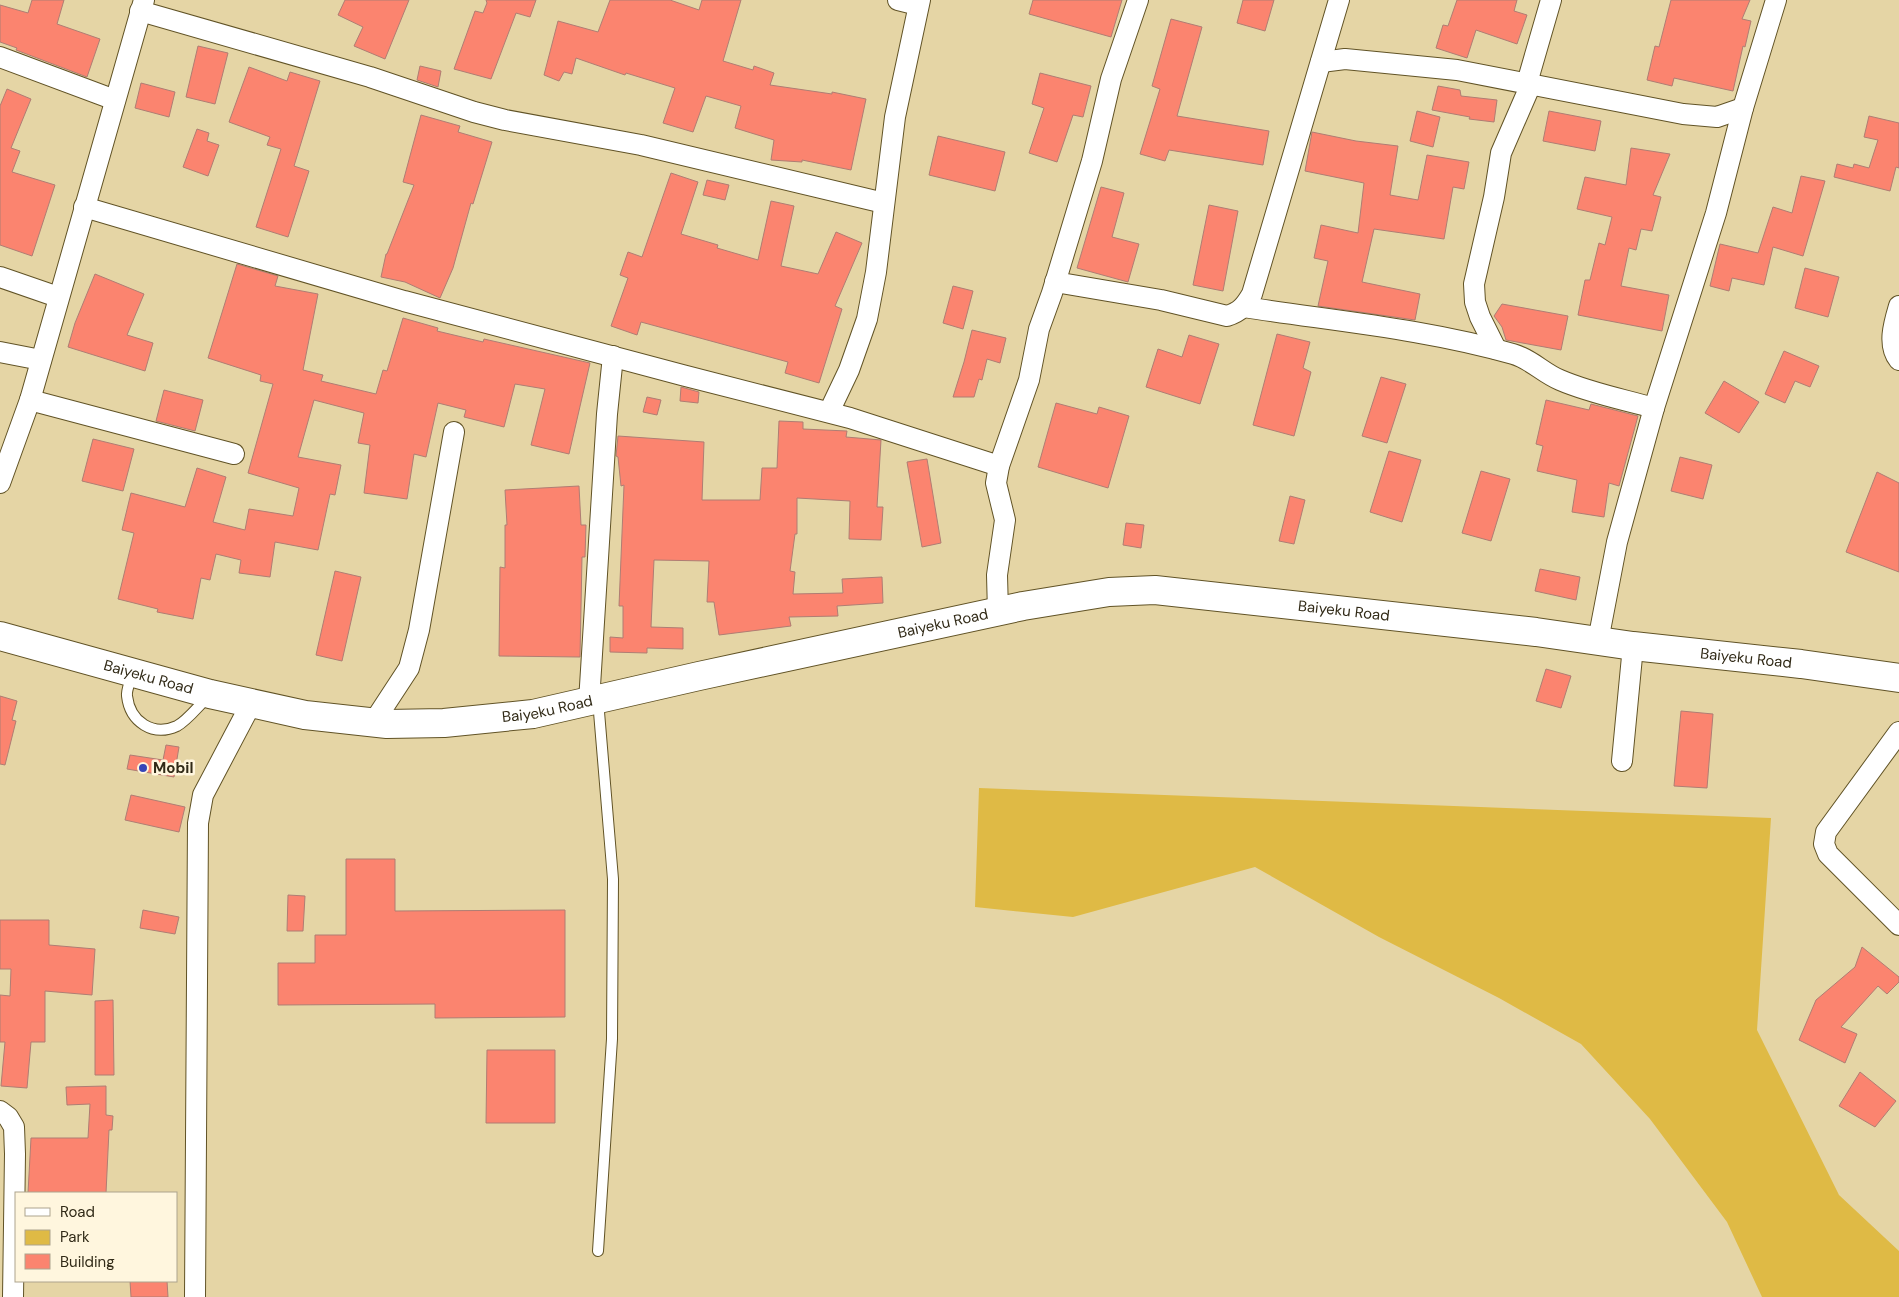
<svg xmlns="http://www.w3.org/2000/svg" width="1899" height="1297" font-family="'DM Sans',sans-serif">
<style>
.green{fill:#dfba45}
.building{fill:#fb846f;stroke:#af7d73}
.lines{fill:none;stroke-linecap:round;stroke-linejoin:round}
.lane-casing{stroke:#615326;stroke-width:12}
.street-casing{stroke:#615326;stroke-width:22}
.secondary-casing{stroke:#615326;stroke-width:30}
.lane{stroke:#fff;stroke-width:10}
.street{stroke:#fff;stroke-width:20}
.secondary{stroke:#fff;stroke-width:28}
.poi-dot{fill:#3645b8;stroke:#fff6de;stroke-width:2}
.labels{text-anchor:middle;stroke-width:5;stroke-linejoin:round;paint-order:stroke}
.street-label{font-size:15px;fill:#312a17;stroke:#fff6de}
.poi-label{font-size:15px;font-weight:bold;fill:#312a17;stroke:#fff6de;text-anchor:start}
</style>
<rect width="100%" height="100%" fill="#e5d5a5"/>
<polygon class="green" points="979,788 1771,818 1757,1030 1839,1195 1899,1251 1899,1297 1762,1297 1727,1222 1650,1119 1581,1044 1499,998 1379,937 1255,867 1073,917 975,907"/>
<g class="building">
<polygon points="32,0 64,0 57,24 100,39 87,77 16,50 17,48 0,42 0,5 28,13"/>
<polygon points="345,0 409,0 385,59 354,46 363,27 338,15"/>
<polygon points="486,0 536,0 530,17 516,13 491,79 454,69 475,11 483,13 487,3"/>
<polygon points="610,0 670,0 699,10 702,0 741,0 723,61 753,70 754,66 774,73 770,85 832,94 832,92 866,99 851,170 802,160 802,162 771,160 774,140 735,128 741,106 706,96 693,132 663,123 675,88 626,73 625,75 576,58 572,74 564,72 559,81 544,75 558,21 598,32"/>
<polygon points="1033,0 1122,0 1111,37 1029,14"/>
<polygon points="1243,0 1274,0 1265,31 1237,23"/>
<polygon points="1457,0 1517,0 1514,11 1527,15 1517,44 1476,30 1467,58 1436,48 1443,25 1448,26"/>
<polygon points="1671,0 1750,0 1742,19 1751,21 1745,47 1743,46 1733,91 1674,78 1672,86 1647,80 1655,46 1659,47"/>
<polygon points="1171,19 1202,27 1177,116 1269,131 1263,165 1169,150 1165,161 1140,154 1160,89 1152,86"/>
<polygon points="198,46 228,53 215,104 186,97"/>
<polygon points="420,66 441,71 438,87 417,80"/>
<polygon points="249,67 287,81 290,72 320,81 294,166 309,171 288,237 256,227 281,149 267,145 270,137 229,122"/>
<polygon points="1040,73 1091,86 1083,117 1073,115 1057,162 1029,153 1044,108 1032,104"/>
<polygon points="141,83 175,92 169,117 135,108"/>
<polygon points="1438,86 1460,90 1461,96 1497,100 1494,122 1469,119 1470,117 1432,110"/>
<polygon points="7,89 31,99 11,148 20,151 12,172 55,185 32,256 0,245 0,106"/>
<polygon points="1417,111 1440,117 1433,147 1410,141"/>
<polygon points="1549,111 1601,121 1595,151 1543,141"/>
<polygon points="421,115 460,126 458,132 492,142 473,204 471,203 453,268 440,298 405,282 381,277 386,254 387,254 414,185 403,182"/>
<polygon points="1869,116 1899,123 1899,168 1896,167 1890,191 1834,177 1837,164 1853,168 1854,164 1869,168 1878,140 1864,137"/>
<polygon points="197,129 209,133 207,141 219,145 208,176 183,167"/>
<polygon points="1312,132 1356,141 1398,146 1390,195 1418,200 1427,155 1469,162 1464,189 1453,187 1444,239 1374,229 1362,282 1420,294 1415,320 1318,306 1328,261 1314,258 1321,225 1358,233 1364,183 1305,171"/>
<polygon points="938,136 1005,152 995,191 929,175"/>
<polygon points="1631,148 1670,154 1653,195 1661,197 1652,231 1641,229 1636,250 1629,248 1621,286 1669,295 1662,331 1578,315 1585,280 1590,280 1599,243 1605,245 1612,217 1577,209 1585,177 1626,185"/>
<polygon points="671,173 698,182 681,234 718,245 717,248 758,260 771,201 794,206 781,266 818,274 836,232 862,243 835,306 842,309 819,383 785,373 788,362 641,322 637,335 611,326 628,278 620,275 628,252 642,257"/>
<polygon points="1801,176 1825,181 1803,256 1773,247 1764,285 1732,278 1729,291 1710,286 1720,244 1758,253 1773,207 1792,213"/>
<polygon points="707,180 729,185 725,200 703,195"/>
<polygon points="1101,187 1124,193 1112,237 1139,244 1128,282 1077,268"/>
<polygon points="1209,205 1238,211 1223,291 1193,285"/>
<polygon points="237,264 278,276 275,286 318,294 303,370 323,375 321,381 376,394 383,370 387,371 403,318 438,328 437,331 483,342 484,339 590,363 569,454 531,445 545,389 515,384 504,427 464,417 466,410 438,403 426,457 414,454 407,499 364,493 370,445 358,443 364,413 314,400 298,457 341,465 335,495 330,494 318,550 275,542 270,577 239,573 241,560 216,554 210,580 201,578 193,619 157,612 158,609 118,599 134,533 122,530 131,493 185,507 197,468 226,477 213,522 245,530 249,509 293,516 299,488 248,473 273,384 260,381 261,375 208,358"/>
<polygon points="1805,268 1839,277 1828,317 1795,308"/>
<polygon points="95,274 144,294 127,335 153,343 145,371 68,347 75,323"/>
<polygon points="953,286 973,291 963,329 943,323"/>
<polygon points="1502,304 1568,316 1561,350 1506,340 1502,327 1494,316"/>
<polygon points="972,330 1006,338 1000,363 987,359 982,380 979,379 974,397 953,397 964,362"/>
<polygon points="1277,334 1310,342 1303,368 1311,372 1294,436 1253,425"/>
<polygon points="1189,335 1219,344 1200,404 1146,387 1158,349 1182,357"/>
<polygon points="1784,351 1819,366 1810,387 1795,381 1785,403 1765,394"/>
<polygon points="1381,377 1406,384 1387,443 1362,436"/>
<polygon points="1724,381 1759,402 1739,433 1705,413"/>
<polygon points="681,387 699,392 698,403 680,401"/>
<polygon points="164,390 203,400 195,431 156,421"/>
<polygon points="647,397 661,400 657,415 643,412"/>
<polygon points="1546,400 1589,410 1591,404 1638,416 1619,486 1609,483 1604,517 1572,512 1577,480 1537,471 1543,446 1536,444"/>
<polygon points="1056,403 1097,414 1099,407 1129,416 1108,488 1038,467"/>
<polygon points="779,421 803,422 803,429 847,431 846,437 881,440 877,507 883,507 881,540 849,539 850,501 797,498 797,534 795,534 790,571 795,572 793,594 843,593 842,579 882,577 883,603 837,606 838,616 789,617 791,626 719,635 714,602 707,602 709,561 654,560 651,627 683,628 683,649 647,648 647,653 610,652 610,637 623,638 623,606 619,606 624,485 621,486 618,457 616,456 618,436 704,442 702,500 760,500 762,468 777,468"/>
<polygon points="93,439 134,449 123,491 82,481"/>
<polygon points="1389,451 1421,460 1402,522 1370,512"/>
<polygon points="1680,457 1712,465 1703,499 1671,491"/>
<polygon points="927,459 941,543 922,547 907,462"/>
<polygon points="1481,471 1510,479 1491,541 1462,533"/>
<polygon points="1877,472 1899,483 1899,572 1846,552"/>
<polygon points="579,486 581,525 586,525 585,557 582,557 580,657 499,656 500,567 505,568 505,525 507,525 505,490"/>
<polygon points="1290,496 1305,500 1294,544 1279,541"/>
<polygon points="1126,523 1144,525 1141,548 1123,545"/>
<polygon points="1540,569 1580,577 1576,600 1535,591"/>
<polygon points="335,571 361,577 342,661 316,655"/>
<polygon points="1546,669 1571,676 1561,708 1536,701"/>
<polygon points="0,696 17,701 12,720 16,721 5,765 0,764"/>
<polygon points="1681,711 1713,714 1707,788 1674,786"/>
<polygon points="166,745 179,747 174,777 127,769 130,755 163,760"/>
<polygon points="131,795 185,807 179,832 125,820"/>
<polygon points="346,859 395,859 395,911 565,910 565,1017 435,1018 435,1004 278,1005 278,963 315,963 315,935 346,935"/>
<polygon points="288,895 305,896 303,931 287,931"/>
<polygon points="143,910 179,917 175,934 140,928"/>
<polygon points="0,920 49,920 49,945 95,949 92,995 45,991 45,1042 31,1042 27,1088 1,1086 5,1042 0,1042 0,995 10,996 11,969 0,969"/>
<polygon points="1862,947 1899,977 1899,982 1887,994 1878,986 1841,1027 1857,1034 1845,1063 1799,1040 1816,1000 1855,967"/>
<polygon points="113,1000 114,1075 95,1075 95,1001"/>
<polygon points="487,1050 555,1050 555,1123 486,1123"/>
<polygon points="1860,1072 1896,1101 1875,1127 1839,1106"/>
<polygon points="106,1086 106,1115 113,1116 112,1130 109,1130 106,1193 28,1193 31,1138 88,1138 90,1104 67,1105 66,1087"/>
<polygon points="130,1281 167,1281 168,1297 131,1297"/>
</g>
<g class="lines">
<defs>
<g id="lane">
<path d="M132,674c-1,6 -6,16 -5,22 3,26 26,41 50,30 11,-6 22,-21 31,-29"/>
<polyline points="598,1251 612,1039 613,879 598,700"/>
</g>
<g id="street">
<polyline points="898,0 918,5"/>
<polyline points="140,11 370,77 474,112 505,120 641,145 884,203"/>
<polyline points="0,57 115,100"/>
<polyline points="1321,62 1345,59 1457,70 1683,114 1717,117 1743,108"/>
<polyline points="1527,83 1551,0"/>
<polyline points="84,207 404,301 682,375 850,418 999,466"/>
<polyline points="0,277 58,297"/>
<path d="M1055,282l106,18 66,16c13,-4 18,-10 25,-22l87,-294"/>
<path d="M1899,306c-5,17 -12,39 0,54"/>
<path d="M1244,307c90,14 182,22 269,47 18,5 30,19 47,26 30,13 62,19 94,28"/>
<polyline points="1496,349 1480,317 1475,302 1474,284 1494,197 1501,153 1531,84"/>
<polyline points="0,352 41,360"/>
<polyline points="30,400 234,454"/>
<polyline points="829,412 849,370 867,319 876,272 895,117 920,0"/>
<polyline points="0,483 30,400 144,0"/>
<polyline points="998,612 997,575 1005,520 996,483 999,466 1029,380 1039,329 1052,293 1092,161 1111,79 1138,0"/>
<polyline points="1598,641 1617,542 1654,408 1716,213 1743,108 1776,0"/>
<polyline points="589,702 607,414 613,356"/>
<polyline points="373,723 409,668 419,630 454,432"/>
<polyline points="1899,732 1826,832 1824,844 1828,854 1899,925"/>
<polyline points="1622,761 1633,646"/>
<polyline points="0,1111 8,1117 14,1127 15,1154 13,1297"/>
<polyline points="195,1297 198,823 203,795 251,704"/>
</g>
<g id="secondary">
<path id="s1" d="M0,636l210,58 95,21 82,9 57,-1 89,-9 166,-38 324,-70 86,-14 46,-2 381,42 97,14 168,18 98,14"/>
</g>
</defs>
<use href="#lane" class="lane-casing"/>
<use href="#street" class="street-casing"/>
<use href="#secondary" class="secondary-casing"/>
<use href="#lane" class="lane"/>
<use href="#street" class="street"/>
<use href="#secondary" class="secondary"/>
</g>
<circle class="poi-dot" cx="143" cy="768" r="5"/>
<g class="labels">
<g class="street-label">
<text dy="5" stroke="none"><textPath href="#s1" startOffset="1369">Baiyeku Road</textPath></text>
<text dy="5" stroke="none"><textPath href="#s1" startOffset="964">Baiyeku Road</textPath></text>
<text dy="5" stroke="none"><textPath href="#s1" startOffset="1774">Baiyeku Road</textPath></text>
<text dy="5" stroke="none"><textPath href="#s1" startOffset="154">Baiyeku Road</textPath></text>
<text dy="5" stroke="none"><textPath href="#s1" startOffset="559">Baiyeku Road</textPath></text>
</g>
<g class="poi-label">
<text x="153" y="773">Mobil</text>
</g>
</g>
<rect x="15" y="1192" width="162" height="90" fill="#fff6de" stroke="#ada48e"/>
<rect x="25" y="1208" width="25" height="8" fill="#ffffff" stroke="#ada48e"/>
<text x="60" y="1217" font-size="15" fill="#312a17">Road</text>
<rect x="25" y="1230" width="25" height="15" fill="#dfba45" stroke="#ada48e"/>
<text x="60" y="1242" font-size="15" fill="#312a17">Park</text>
<rect x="25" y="1254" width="25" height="15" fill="#fb846f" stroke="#ada48e"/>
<text x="60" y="1267" font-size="15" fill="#312a17">Building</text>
</svg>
